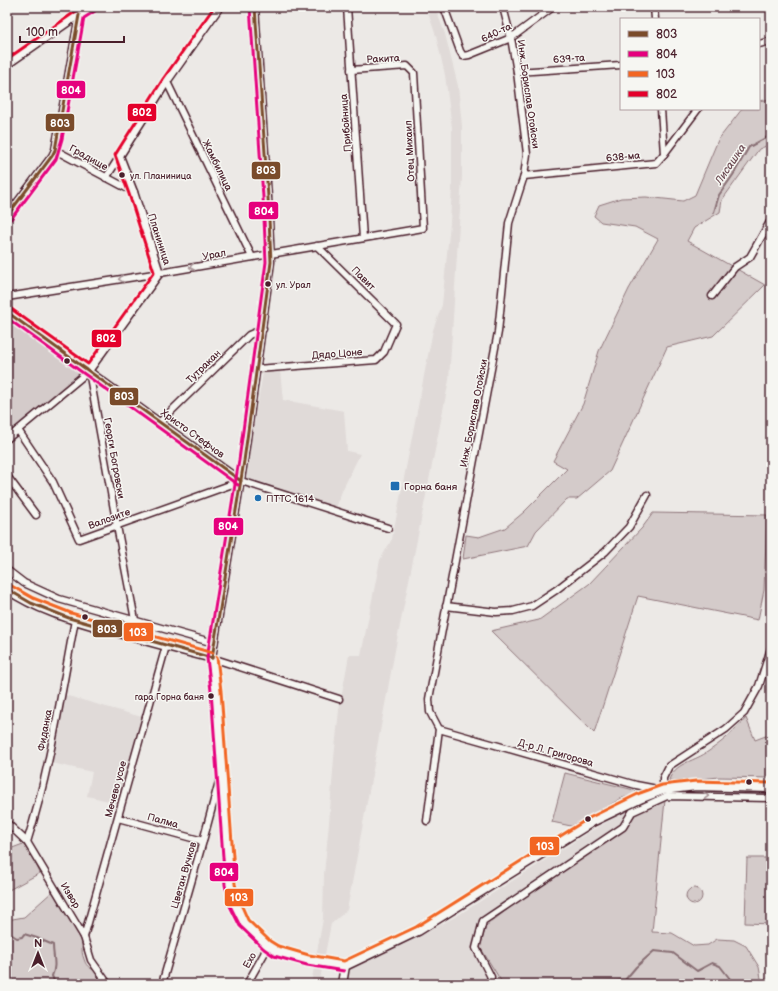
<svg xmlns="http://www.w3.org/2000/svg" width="778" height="991" font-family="'Balsamiq Sans',sans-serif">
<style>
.built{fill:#e0dad8}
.green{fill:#d4cbca;stroke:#8f757a}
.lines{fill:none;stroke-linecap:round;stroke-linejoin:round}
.stream{stroke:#886e73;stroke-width:2}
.minor-casing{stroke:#4a1f2b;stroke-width:9}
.tertiary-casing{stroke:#4a1f2b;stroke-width:11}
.minor{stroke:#f6f6f2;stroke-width:6}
.tertiary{stroke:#f6f6f2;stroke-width:8}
.bus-1-casing{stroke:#f6f6f2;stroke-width:6}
.bus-2-casing{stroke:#f6f6f2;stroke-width:6}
.bus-3-casing{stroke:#f6f6f2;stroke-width:6}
.bus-4-casing{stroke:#f6f6f2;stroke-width:6}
.bus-1{stroke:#7a4b2a;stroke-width:3}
.bus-2{stroke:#e5007d;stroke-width:3}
.bus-3{stroke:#f26522;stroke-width:3}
.bus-4{stroke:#e4002b;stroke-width:3}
.oneway{stroke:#a99598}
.bus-dot{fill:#4a1f2b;stroke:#f6f6f2;stroke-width:1.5}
.poi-dot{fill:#1f6fb2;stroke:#f6f6f2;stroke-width:1.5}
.labels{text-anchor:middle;stroke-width:3;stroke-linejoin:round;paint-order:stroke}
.bus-label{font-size:9px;fill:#4a1f2b;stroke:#f6f6f2;text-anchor:start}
.street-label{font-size:10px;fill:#4a1f2b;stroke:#f6f6f2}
.poi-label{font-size:10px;fill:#4a1f2b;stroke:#f6f6f2;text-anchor:start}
.water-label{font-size:11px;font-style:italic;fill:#6e4d55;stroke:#f6f6f2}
.line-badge{stroke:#f6f6f2;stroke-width:1.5}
.badge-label{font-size:11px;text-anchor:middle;font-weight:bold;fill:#fff}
</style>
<rect width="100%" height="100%" fill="#ece9e6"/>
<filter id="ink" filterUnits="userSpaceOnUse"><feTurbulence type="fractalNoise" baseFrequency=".025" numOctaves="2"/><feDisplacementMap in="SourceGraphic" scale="8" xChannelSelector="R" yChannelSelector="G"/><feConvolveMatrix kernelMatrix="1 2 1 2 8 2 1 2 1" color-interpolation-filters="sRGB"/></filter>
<g filter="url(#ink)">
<g class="built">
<polygon points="426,7 435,7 445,34 458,86 462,126 462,177 449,380 396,645 347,910 331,924 319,984 311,984 323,919 324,874 329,823 334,758 339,710 349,655 361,655 380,560 392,539 433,330 442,305 450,223 452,186 452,128 445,75 436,36"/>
<polygon points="280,370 283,400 344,411 347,451 360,454 342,491 336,508 244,478 263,373"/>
<polygon points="61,694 145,718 122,804 87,796 92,772 47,762"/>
<polygon points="623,813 636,813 634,984 345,984 347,971 419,937 460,914 591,831"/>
</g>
<g class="green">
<polygon points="771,99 771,144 759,149 722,200 720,212 694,228 687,241 765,285 713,336 667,347 610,471 577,499 567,499 536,531 528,546 463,559 466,535 479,537 505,528 524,512 567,469 553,461 583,404 599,351 629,289 658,239 635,227 601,222 594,216 599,205 621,198 646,197 683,201 695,195 718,140 742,109 759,109 759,101"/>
<polygon points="7,312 89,371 7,439"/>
<polygon points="653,513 767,515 764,590 758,620 638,596 594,733 491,631 539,620 589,584 642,528"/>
<path d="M746,718l9,22 16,-6v44l-52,-1 -39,4 -11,-1c6,-17 23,-18 37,-27 15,-10 28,-21 40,-35z"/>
<polygon points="565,773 634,790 636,792 635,794 622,798 571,826 552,822"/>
<polygon points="665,800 652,932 672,933 694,946 708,945 717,939 734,940 746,946 759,967 762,984 503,984 480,947 486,926 509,908 626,829 636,813"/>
<polygon points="23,844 33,858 40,873 7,891 7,850"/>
<polygon points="747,858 771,858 771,924 745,923"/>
<circle cx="694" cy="896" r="8"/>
<path d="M53,891l27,43c4,10 0,16 4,25 3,10 7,8 12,13 3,3 4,9 5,12h-94v-64l17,-3z"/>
</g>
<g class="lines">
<g class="stream">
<polyline points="714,212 719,195 733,175 749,147 771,135"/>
<path d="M7,930l2,3 8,5 5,-1 2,-3 13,4 16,7c0,12 4,20 -1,31l3,7 2,1"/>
<polyline points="584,984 625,980 636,967 654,951 673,953 697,971 712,963 720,966 734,984"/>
</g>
<defs>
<g id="minor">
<polyline points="255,7 268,197 271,262 244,461 212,658 339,699"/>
<polyline points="347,7 363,238"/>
<polyline points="444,7 460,51 463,56 469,55 511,38 553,7"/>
<polyline points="654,7 655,19"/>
<polyline points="759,44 771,41"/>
<polyline points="7,65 86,10 93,7"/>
<polyline points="517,72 621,65"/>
<polyline points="167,82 252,257"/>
<polyline points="661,109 664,154"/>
<polyline points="55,150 134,192"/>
<polyline points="120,156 134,192 160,273"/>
<polyline points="524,176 656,163 664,154 698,109"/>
<polyline points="106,178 167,82 220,7"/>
<polyline points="7,216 52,156 55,150 79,15 76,7"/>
<polyline points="712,296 735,267 750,257 771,220"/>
<polyline points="7,297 160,273 423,228 414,73 407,66 351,70"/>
<polyline points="7,312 241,481 388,528"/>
<polyline points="257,369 376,360 384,352 396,324 317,246"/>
<polyline points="89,371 117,526 135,620"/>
<polyline points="160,422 249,335 263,329"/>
<polyline points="18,430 53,482 79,539 241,481"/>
<polyline points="7,439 89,371 160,273"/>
<polyline points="7,476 36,515"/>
<polyline points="7,570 24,583 59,599 214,643"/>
<polyline points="446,606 496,612 513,611 532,606 556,590 605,552 629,527 647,495"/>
<polyline points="439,729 636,785 662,790"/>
<polyline points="663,790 663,778 669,766 726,729 744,713 759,686 771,648"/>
<polyline points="118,818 203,841"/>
<polyline points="427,821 439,729 430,712 429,699 498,332 509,223 524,176 527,154 517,72 511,38 503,7"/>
<polyline points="7,823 27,842 84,937 91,960 108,984"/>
<path d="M27,842c23,-72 34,-148 48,-222"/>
<polyline points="84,937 166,646"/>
<polyline points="162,984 203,841 221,774"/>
<polyline points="247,984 264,954 267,945"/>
<polyline points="489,984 491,977 476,948 483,921 623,827 632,812 667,796 771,798"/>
</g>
<g id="tertiary">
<path d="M7,589c30,21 67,31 102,41 34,10 68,19 103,28l4,33 14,194 5,19 9,19 23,22 9,6 32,9 37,6 73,-35 174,-109 50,-24 21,-8 33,-4 75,2"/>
<polyline points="342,984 345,966"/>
</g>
</defs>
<use href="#minor" class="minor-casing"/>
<use href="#tertiary" class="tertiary-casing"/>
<use href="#minor" class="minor"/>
<use href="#tertiary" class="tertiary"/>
<defs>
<g id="bus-1">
<polyline points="7,216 52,156 55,150 79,15"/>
<polyline points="7,312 241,481"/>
<polyline points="7,589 31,603 69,618 212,658"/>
<polyline points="212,658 244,461 271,262 268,197 255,7"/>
</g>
<g id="bus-2">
<polyline points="250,7 263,197 266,262 239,460 207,658 211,691 225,885 230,906 240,926 264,949 274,956 307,965 344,971"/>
<polyline points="11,219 56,159 62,139 84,18 95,11"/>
<polyline points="7,318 238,485"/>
</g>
<g id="bus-3">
<polyline points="10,585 33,598 71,613 213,653"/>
<polyline points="217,657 221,691 235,884 240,902 248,920 270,941 278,946 309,955 344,961 416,927 589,818 640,793 662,785 696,781 771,783"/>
</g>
<g id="bus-4">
<polyline points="7,59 82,7"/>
<polyline points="10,308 88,364 154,272 129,194 115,155 163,79 214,7"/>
</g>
</defs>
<use href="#bus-1" class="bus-1-casing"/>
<use href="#bus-2" class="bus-2-casing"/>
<use href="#bus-3" class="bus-3-casing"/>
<use href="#bus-4" class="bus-4-casing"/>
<use href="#bus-1" class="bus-1"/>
<use href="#bus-2" class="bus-2"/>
<use href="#bus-3" class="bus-3"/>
<use href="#bus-4" class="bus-4"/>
</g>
<defs><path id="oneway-chevron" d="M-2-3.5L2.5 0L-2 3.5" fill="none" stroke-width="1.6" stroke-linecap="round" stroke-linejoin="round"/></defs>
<g class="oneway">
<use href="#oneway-chevron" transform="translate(192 267) rotate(170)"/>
<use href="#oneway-chevron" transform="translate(121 279) rotate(171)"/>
<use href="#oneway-chevron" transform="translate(706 796) rotate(1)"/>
</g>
</g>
<g class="bus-dot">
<circle cx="122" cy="175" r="3.5"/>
<circle cx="268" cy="284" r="3.5"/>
<circle cx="67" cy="361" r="3.5"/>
<circle cx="85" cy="617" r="3.5"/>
<circle cx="211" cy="696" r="3.5"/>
<circle cx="749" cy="782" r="3.5"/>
<circle cx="588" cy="819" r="3.5"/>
</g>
<g class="poi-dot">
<rect x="390" y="481" width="10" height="10" rx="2"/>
<circle cx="258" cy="498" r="4"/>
</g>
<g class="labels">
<g class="bus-label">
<text x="130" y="179">ул. Планиница</text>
<text x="276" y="288">ул. Урал</text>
<text x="204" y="700" text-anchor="end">гара Горна баня</text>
</g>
<g class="street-label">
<text transform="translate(496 32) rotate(-26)" y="4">640-та</text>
<text transform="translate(383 58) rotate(-3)" y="4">Ракита</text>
<text transform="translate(569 58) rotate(-4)" y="4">639-та</text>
<text transform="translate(529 94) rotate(82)" y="4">Инж. Борислав Огойски</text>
<text transform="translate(345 123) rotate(-94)" y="4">Прибойница</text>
<text transform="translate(409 151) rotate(-93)" y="4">Отец Михаил</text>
<text transform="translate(623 156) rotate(-5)" y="4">638-ма</text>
<text transform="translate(89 157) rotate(29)" y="4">Градище</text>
<text transform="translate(218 165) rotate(64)" y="4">Жамбилица</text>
<text transform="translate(160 239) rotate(72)" y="4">Планиница</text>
<text transform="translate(214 254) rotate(-10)" y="4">Урал</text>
<text transform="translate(364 278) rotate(45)" y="4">Павит</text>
<text transform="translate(337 353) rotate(-4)" y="4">Дядо Цоне</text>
<text transform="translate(203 366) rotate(-44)" y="4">Тутракан</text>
<text transform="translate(473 413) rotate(-79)" y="4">Инж. Борислав Огойски</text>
<text transform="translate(193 433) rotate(36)" y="4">Христо Стефчов</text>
<text transform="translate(115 458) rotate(80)" y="4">Георги Богровски</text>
<text transform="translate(109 518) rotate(-20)" y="4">Валозите</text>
<text transform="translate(44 730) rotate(-79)" y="4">Фиданка</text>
<text transform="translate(556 752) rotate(16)" y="4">Д-р Л. Григорова</text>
<text transform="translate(115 789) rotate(-75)" y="4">Мечево усое</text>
<text transform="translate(163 820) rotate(15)" y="4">Палма</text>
<text transform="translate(183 875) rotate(-74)" y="4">Цветан Вучков</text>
<text transform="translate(71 895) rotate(59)" y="4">Извор</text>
<text transform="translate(249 960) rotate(-61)" y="4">Ехо</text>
</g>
<g class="poi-label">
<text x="404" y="490">Горна баня</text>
<text x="266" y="502">ПТТС 1614</text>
</g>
<g class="water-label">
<text transform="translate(730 164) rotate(-56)" y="4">Лисашка</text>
</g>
</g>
<g class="line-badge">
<rect x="56" y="80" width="30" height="19" rx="4" fill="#e5007d"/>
<rect x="127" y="103" width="30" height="19" rx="4" fill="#e4002b"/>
<rect x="45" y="113" width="30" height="19" rx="4" fill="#7a4b2a"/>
<rect x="251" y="161" width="30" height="19" rx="4" fill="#7a4b2a"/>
<rect x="248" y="201" width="31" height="19" rx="4" fill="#e5007d"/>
<rect x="91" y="329" width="31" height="19" rx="4" fill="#e4002b"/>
<rect x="109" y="387" width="30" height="19" rx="4" fill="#7a4b2a"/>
<rect x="213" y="517" width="31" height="19" rx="4" fill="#e5007d"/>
<rect x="92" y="619" width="31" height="19" rx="4" fill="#7a4b2a"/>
<rect x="123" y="622" width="31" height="20" rx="4" fill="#f26522"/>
<rect x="529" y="836" width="31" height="20" rx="4" fill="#f26522"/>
<rect x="209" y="862" width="30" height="20" rx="4" fill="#e5007d"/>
<rect x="224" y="888" width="30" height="19" rx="4" fill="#f26522"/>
</g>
<g class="badge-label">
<text x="71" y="94">804</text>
<text x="142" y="116">802</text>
<text x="60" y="127">803</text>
<text x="266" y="174">803</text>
<text x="264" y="215">804</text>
<text x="106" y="342">802</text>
<text x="124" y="400">803</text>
<text x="228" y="530">804</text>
<text x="107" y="633">803</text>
<text x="138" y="636">103</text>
<text x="545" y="850">103</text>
<text x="224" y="876">804</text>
<text x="239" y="901">103</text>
</g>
<rect width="778" height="991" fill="none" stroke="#f6f6f2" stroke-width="24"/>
<rect x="12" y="12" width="754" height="967" fill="none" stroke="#4a1f2b" stroke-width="1.5" filter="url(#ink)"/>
<rect x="620" y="18" width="140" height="92" fill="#f6f6f2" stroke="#b1a0a2"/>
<rect x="628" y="31" width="20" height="6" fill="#7a4b2a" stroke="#b1a0a2"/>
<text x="656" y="38" font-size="12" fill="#4a1f2b">803</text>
<rect x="628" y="51" width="20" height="6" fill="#e5007d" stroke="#b1a0a2"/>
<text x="656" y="58" font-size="12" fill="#4a1f2b">804</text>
<rect x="628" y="71" width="20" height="6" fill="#f26522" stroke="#b1a0a2"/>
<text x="656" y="78" font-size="12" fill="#4a1f2b">103</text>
<rect x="628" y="91" width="20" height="6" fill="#e4002b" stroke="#b1a0a2"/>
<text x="656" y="98" font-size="12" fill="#4a1f2b">802</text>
<g transform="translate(38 953)" stroke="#f6f6f2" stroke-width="3" paint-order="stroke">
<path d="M0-3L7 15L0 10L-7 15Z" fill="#4a1f2b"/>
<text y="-6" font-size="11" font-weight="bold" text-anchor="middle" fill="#4a1f2b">N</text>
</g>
<path d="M20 36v6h104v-6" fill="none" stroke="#4a1f2b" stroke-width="2"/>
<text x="26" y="36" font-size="12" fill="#4a1f2b" stroke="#f6f6f2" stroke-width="3" paint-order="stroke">100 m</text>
</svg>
